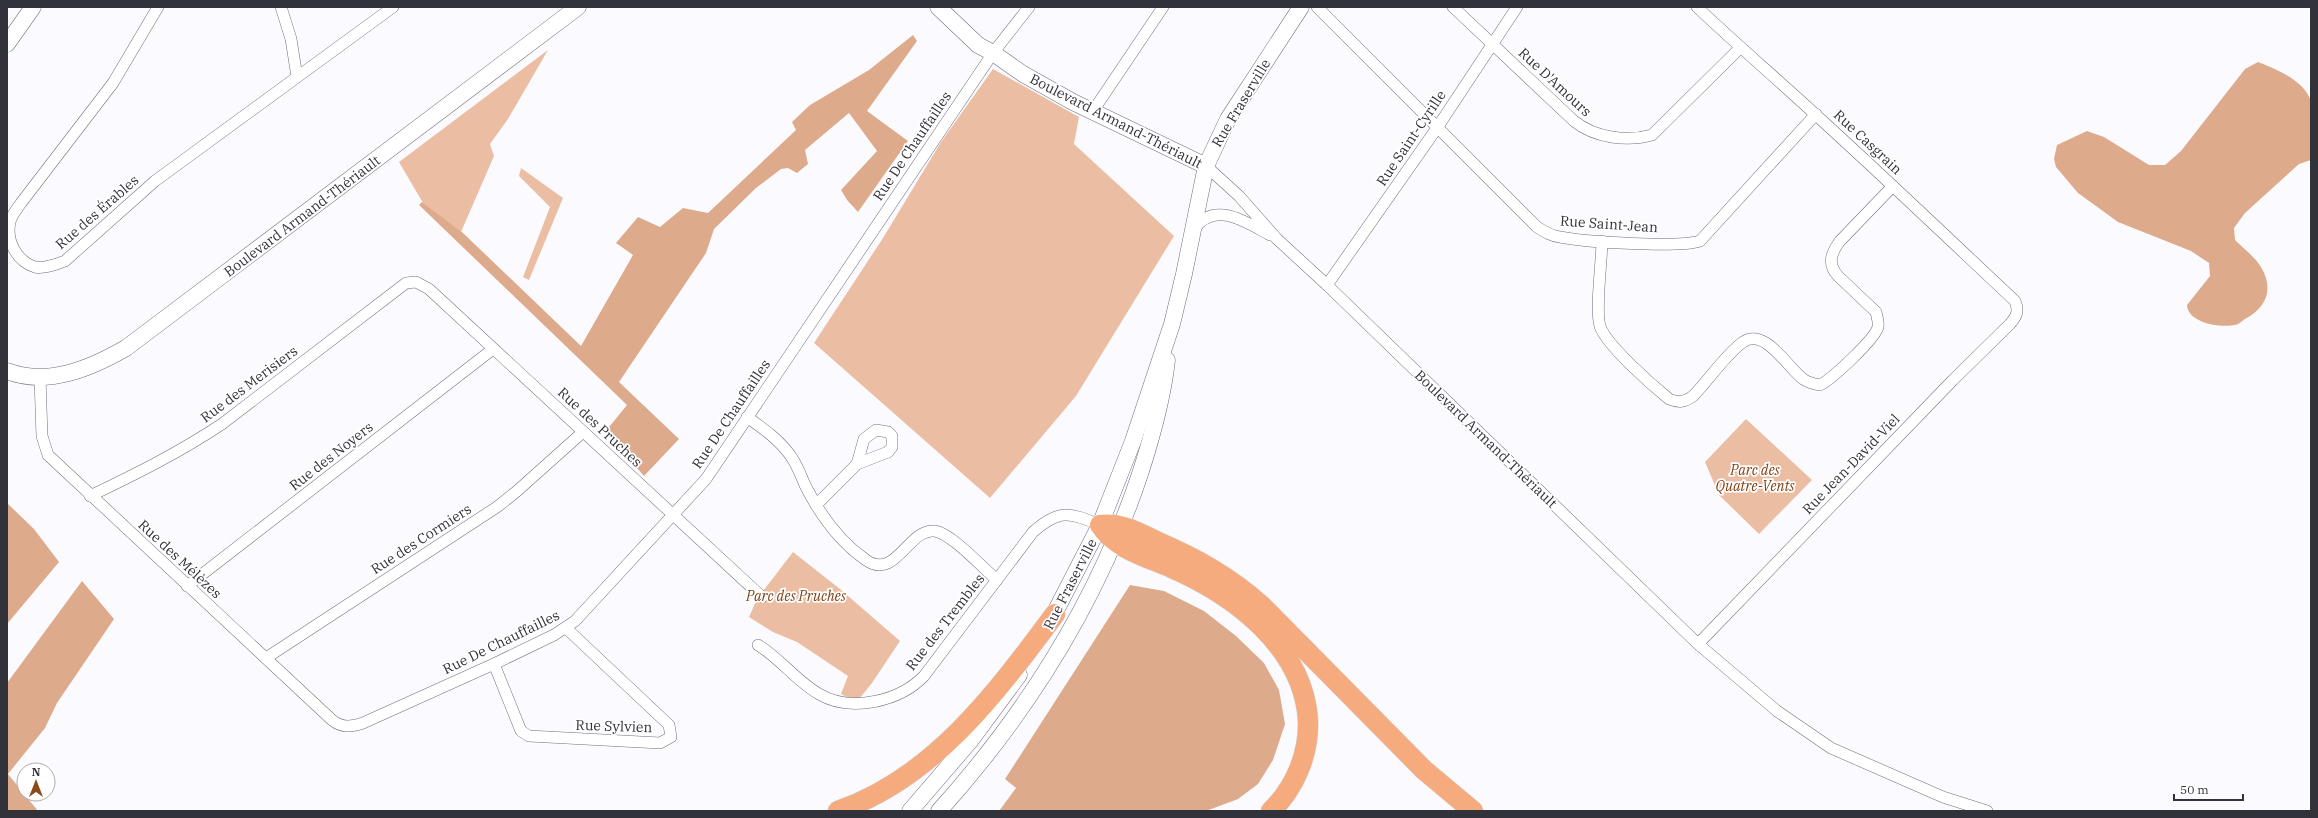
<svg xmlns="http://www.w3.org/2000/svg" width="2318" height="818" font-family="'IBM Plex Serif',serif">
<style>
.green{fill:#ebbea4}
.forest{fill:#deaa8c}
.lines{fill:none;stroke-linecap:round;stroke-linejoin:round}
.street-casing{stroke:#6f6e80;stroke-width:12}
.secondary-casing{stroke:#6f6e80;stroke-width:17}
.highway-casing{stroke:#d6d6d8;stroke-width:21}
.street{stroke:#fff;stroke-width:11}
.secondary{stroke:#fff;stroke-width:16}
.highway{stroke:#f6ab7e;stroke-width:20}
.labels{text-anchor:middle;stroke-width:3.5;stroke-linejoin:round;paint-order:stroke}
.street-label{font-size:14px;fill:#32323a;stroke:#fff}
.park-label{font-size:14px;font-style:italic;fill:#814114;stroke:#fff}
</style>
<rect width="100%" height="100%" fill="#fbfbff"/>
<g class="green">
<polygon points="548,50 508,119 490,144 494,156 461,232 423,203 399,162"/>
<polygon points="993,69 1079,117 1074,144 1174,236 1076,396 990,498 814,343 883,238 941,142"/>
<polygon points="521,168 563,198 529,280 523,277 550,207 519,176"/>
<polygon points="1746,419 1812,480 1759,534 1719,495 1705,462"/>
<polygon points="793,552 840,589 900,641 872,683 859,699 848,698 841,694 848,676 797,642 773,632 749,617 757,599"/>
</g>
<g class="forest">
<polygon points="913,35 917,41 867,111 908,141 858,212 847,200 841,190 877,151 849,113 805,150 808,164 797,173 788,168 781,169 756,188 714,229 706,253 619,382 679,439 644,476 605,432 627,405 419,205 422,202 463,233 581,346 633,255 616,243 638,217 660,227 683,208 708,213 796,130 792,122 810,105 869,70"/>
<path d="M2258,62c18,7 46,18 53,39 3,11 0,45 0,59l-12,4 -54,49 -11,15 1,12c8,8 20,17 26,27 13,22 6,40 -16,52 -3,2 -7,6 -10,6 -15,3 -47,-2 -48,-20l23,-29 -1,-13 -18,-12 -73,-29 -40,-29 -22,-26 -2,-8 3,-14 30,-14 17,6 45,28h16l16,-14 64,-82z"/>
<polygon points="7,503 34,529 59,562 7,624"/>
<polygon points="82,581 114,619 57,703 45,728 8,774 38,811 7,811 7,683"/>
<polygon points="1130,585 1164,591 1204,611 1236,636 1264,663 1279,690 1285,724 1273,760 1258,784 1238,799 1206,811 999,811 1016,788 1005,779"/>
</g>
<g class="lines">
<defs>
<g id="street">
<path d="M158,7l-45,76 -92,120c-4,6 -10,13 -11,19 -4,18 6,39 25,45 10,2 21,-3 30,-6l90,-80 238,-174"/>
<polyline points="281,7 291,39 297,77"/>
<path d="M1317,7l220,220c8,5 14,9 23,10 25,5 119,11 140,4l116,-127"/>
<path d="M1453,7l121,114c21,17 53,21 78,14l88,-87"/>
<path d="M1697,7c39,37 80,72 119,108 67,61 133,124 199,186 4,10 2,15 -5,23l-57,56 -255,264"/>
<polyline points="1093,111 1163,7"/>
<polyline points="1206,166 1239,196 1277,239 1327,285 1698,644 1777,711 1831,748 1943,797 1987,811"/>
<path d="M1194,229c21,-29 52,-7 76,6"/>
<path d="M1602,241c0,19 -7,69 -2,85 6,19 53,60 69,73 10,4 16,3 24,-3 16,-16 32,-41 50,-54 22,-15 45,26 60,37 6,4 11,5 17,6 12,-6 55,-46 58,-58 1,-5 -1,-10 -2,-15l-38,-36c-11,-12 -7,-23 2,-35l53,-55"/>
<polyline points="1327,285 1437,128 1517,7"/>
<path d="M40,378l2,58 6,19 284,265c10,8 19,7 31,3l131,-59 60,-29 21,-14 131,-142 287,-426 36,-46"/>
<path d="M747,417c17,12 34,24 45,41 6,9 9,18 13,27 14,28 35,57 61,75 30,21 42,-32 69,-29 17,3 48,37 62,49"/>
<polygon points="876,430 888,432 892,436 892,447 888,452 857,464 864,439"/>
<path d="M90,496c46,-22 90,-44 132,-72l184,-141 10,-1 13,7 333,308"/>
<polyline points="816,505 857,464"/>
<polyline points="187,586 493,349"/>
<path d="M758,645c22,13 38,36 61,49 32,19 81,7 105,-18l109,-144c26,-23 36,-20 67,-7"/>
<polyline points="266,658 497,507 517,491 583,432"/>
<polyline points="494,664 521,731 529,736 660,743 671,737 669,725 566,628"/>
</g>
<g id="secondary">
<polyline points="938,7 978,45 993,53 1023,74 1073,102 1206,166"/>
<polyline points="7,44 33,7"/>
<path d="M7,371c41,16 84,-3 119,-23l452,-341"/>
<polyline points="1049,624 1100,525 1133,441 1172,324 1184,274 1206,166 1228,119 1301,7"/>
<polyline points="910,811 971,740 1019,675"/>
<path d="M939,811c89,-99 159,-211 201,-337 12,-37 23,-76 27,-114"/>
</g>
<g id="highway">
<path d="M838,811c96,-33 159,-119 217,-197"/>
<path d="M1271,811c24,-23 38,-57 37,-90 -4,-74 -74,-126 -136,-153 -25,-11 -57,-19 -72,-43 22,-3 39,8 58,17 39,17 72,35 104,64l162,164 49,41"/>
</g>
</defs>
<use href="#street" class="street-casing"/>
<use href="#secondary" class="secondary-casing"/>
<use href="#highway" class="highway-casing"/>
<use href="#street" class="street"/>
<use href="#secondary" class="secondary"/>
<use href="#highway" class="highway"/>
</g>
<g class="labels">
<g class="street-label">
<text transform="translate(1555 82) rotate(43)" y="5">Rue D'Amours</text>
<text transform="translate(1241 103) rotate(-59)" y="5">Rue Fraserville</text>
<text transform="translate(1116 121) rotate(27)" y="5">Boulevard Armand-Thériault</text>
<text transform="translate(1411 138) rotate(-56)" y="5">Rue Saint-Cyrille</text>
<text transform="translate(1868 142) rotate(43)" y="5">Rue Casgrain</text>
<text transform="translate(912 146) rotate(-56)" y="5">Rue De Chauffailles</text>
<text transform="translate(97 212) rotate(-41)" y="5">Rue des Érables</text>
<text transform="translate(302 216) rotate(-37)" y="5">Boulevard Armand-Thériault</text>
<text transform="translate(1609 224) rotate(4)" y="5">Rue Saint-Jean</text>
<text transform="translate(249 384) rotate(-37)" y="5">Rue des Merisiers</text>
<text transform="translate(731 414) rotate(-56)" y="5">Rue De Chauffailles</text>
<text transform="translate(600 427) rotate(43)" y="5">Rue des Pruches</text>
<text transform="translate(1486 439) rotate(44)" y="5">Boulevard Armand-Thériault</text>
<text transform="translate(331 456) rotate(-38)" y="5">Rue des Noyers</text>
<text transform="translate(1851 464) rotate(-46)" y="5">Rue Jean-David-Viel</text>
<text transform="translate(421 539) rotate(-33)" y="5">Rue des Cormiers</text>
<text transform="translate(180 559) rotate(43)" y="5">Rue des Mélèzes</text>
<text transform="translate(1070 584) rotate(-63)" y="5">Rue Fraserville</text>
<text transform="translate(945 622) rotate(-52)" y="5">Rue des Trembles</text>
<text transform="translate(501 642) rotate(-26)" y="5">Rue De Chauffailles</text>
<text transform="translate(614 726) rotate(2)" y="5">Rue Sylvien</text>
</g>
<g class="park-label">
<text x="1755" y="475">Parc des<tspan x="1755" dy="16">Quatre-Vents</tspan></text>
<text x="796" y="601">Parc des Pruches</text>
</g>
</g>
<rect width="2318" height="818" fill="none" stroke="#32323a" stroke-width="16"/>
<g transform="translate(36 782)"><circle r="19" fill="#ffffff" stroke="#adadb0"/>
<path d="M0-3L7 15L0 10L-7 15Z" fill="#8c491a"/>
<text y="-6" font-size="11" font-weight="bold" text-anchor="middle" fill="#32323a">N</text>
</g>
<path d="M2174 794v6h69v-6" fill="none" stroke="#32323a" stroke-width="2"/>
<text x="2180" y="794" font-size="12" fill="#32323a" stroke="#ffffff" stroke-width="3" paint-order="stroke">50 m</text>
</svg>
